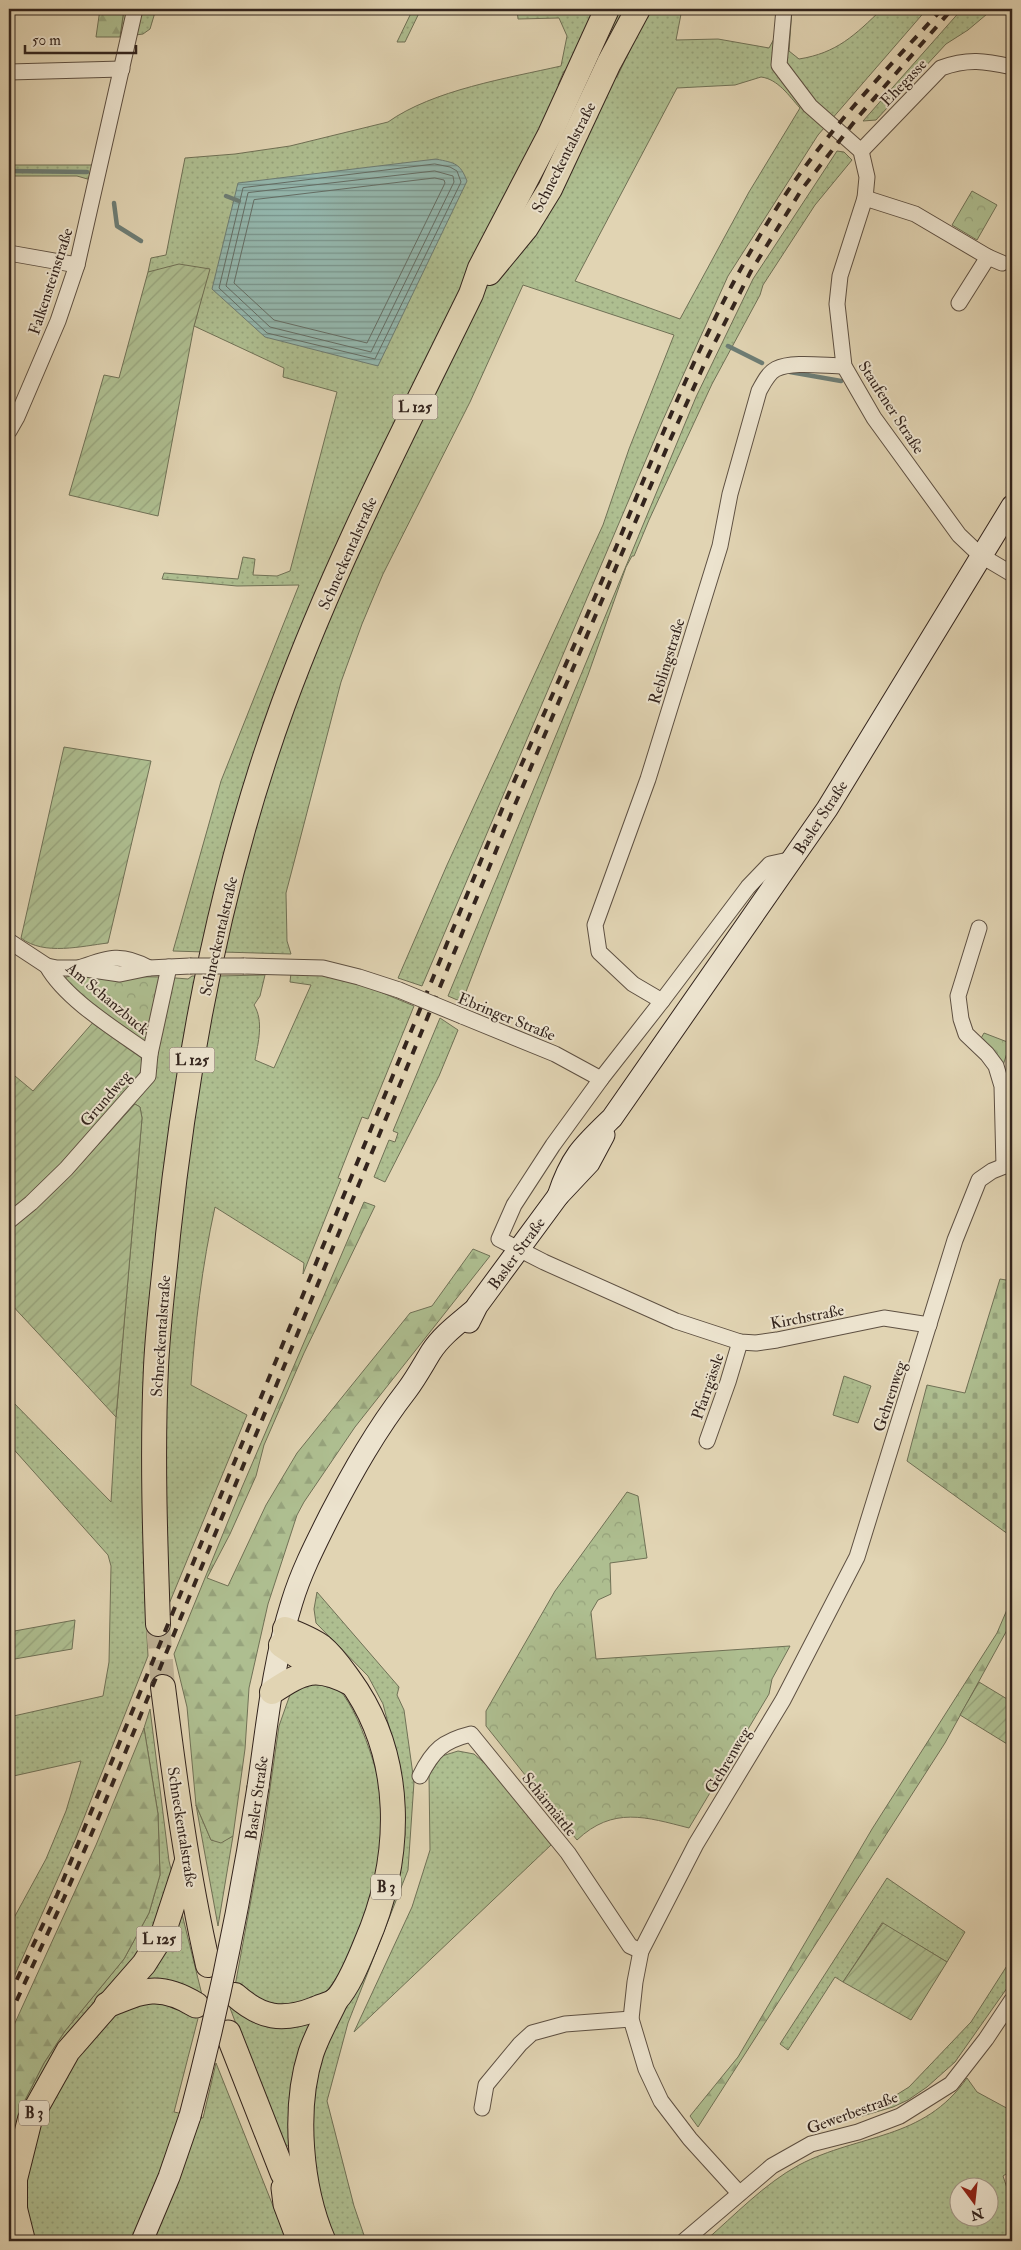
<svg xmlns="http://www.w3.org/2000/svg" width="1021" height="2250" font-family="'IM FELL Double Pica',serif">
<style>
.grass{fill:url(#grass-dots);stroke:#707156;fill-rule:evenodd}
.forest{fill:url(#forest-firs);stroke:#707156}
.cemetery{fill:url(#cemetery-stones);stroke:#707156}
.park{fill:url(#park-crowns);stroke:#707156}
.garden{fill:url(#garden-furrows);stroke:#707156}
.water{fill:url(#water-rules);stroke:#6d7d75}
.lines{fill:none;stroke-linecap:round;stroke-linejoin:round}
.shore{stroke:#646e66;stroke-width:1}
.stream{stroke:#6d7d75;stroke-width:4.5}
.primary-tunnel{stroke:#beb195;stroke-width:24;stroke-dasharray:24 12;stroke-linecap:butt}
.minor-casing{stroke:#5e5042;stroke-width:17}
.secondary-casing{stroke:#33241d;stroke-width:23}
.primary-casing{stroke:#33241d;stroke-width:26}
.trunk-casing{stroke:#33241d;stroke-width:27}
.minor{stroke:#ece3ce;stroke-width:15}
.secondary{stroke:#ece3ce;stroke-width:21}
.primary{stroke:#e1d4b3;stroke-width:24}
.trunk{stroke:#e1d4b3;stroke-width:25}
.rail{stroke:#33241d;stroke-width:4;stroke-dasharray:9 9;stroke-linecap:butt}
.minor-bridge-casing{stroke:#5e5042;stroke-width:17;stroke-linecap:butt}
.secondary-bridge-casing{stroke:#33241d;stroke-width:23;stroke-linecap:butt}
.minor-bridge{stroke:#ece3ce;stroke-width:15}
.secondary-bridge{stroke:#ece3ce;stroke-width:21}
.labels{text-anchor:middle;stroke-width:4;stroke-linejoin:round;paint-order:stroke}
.shield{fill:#ece3ce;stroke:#6a5d52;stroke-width:1}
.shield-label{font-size:15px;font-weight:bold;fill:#33241d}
.street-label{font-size:16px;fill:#33241d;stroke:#ece3ce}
</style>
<defs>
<pattern id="grass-dots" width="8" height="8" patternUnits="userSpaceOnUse" patternTransform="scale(1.25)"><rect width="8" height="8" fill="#aebe90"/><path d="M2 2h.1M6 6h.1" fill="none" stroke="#96a37c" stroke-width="1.8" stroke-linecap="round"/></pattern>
<pattern id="forest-firs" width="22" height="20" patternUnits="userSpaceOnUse" patternTransform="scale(1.25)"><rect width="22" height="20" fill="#aebe90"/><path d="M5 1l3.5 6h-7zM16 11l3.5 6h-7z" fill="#96a37c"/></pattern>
<pattern id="cemetery-stones" width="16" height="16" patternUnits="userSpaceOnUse" patternTransform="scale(1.25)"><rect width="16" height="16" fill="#aebe90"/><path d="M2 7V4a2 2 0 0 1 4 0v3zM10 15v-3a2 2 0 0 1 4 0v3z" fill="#96a37c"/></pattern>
<pattern id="park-crowns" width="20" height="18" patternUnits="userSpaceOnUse" patternTransform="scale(1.25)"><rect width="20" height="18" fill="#aebe90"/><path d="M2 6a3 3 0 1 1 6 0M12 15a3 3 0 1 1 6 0" fill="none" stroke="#96a37c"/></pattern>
<pattern id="garden-furrows" width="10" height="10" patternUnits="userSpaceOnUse" patternTransform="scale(1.25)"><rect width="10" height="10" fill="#aebe90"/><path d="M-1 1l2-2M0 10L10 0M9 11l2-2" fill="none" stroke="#96a37c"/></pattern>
<pattern id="water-rules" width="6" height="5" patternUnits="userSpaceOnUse" patternTransform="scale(1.25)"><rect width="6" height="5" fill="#94b8af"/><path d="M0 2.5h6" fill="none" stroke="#79958e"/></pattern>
</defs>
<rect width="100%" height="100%" fill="#e1d4b3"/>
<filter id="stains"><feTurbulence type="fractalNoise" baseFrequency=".004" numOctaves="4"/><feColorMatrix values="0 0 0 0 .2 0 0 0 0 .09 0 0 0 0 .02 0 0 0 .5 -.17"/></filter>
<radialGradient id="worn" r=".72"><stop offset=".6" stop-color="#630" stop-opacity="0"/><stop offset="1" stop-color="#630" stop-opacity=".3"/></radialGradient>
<g class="grass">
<polygon points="124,9 156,9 150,29 143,34 120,37"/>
<polygon points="413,9 421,9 405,42 397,42"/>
<path d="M517,9h77l-23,60 -7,2 -6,14h5l-202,419 -156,448 -32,-1 48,-170 78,-196 -62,1 -75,-7 2,-6 74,6 5,-22 12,2 -2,16 24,1 13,-5 47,-179 -54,-15 1,-9 -90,-42 15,-57 -61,3 3,-14 15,-3 19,-97 50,-4 55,-8 98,-24c45,-32 120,-44 173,-56l6,-30 -8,-18 -41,1z"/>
<polygon points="616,9 626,9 599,65 590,66"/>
<path d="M655,9h27l-6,31 42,-1 51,9 6,-11 4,-28h13l-3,42 10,8c38,-6 56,-24 83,-50h45l-109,126 -90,141 -66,146 -240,564 -24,-8 49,-113 156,-340 26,-76 45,-114 -151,-50 -53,117 -87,172 -21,50 -21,58 -55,211 1,48 4,13 -69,-2 34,-127 22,-71 50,-140 151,-318 10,-13 122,-205 6,-1 14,-29 -4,-4 20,-32zM761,77c17,2 28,19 39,31l-51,84 -69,127 -105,-38 102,-193 58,-3z"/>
<polygon points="962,9 993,9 968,30 946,44 876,120 863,121"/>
<polygon points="837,151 844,152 852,160 815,205 763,285 760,295 712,384 649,520 634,556 632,556 626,567 588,675 462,1002 448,996 696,397 753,279"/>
<polygon points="9,165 101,165 98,182 77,176 9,176"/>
<path d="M291,973l29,2 39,8 55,23 -46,113 -6,-2 -24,61 3,1 -38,95 1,-11 -89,-56c-13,59 -20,118 -24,178l56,30 -78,189 -7,-188 22,-248 33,-192 48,-1 -5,21 -6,9c10,16 4,38 1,55l19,8 37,-83 -21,-3z"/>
<polygon points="192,976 199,976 153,1305 145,1599 148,1656 76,1838 9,1988 9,1927 46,1859 66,1811 81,1761 9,1777 9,1717 103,1696 109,1662 111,1566 108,1555 9,1444 9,1398 111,1502 116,1417 142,1118 140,1107 135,1104 68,1178 26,1215 145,1054 164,977 188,979"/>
<polygon points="440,1018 458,1030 439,1076 385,1182 374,1177 389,1140 395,1142 398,1133 393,1131"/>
<polygon points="844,1376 871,1386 858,1423 833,1415"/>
<polygon points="317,1592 399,1687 397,1695 404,1710 414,1782 408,1870 348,2023 327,2101 354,2206 366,2241 336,2241 325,2216 314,2169 312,2085 326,2041 396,1888 405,1834 398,1761 383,1704 368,1676 316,1623 314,1609"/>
<path d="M310,1679c7,2 19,3 25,7 24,18 51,107 51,137 1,12 -5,60 -9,71 -9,25 -38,91 -59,105 -9,6 -33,9 -44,12l-39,-25 29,-156 15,-104 13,-37z"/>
<polygon points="150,1709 169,1861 203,1999 174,2112 203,2118 216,2063 287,2241 12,2241 9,2156 24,2102 44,2063 65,2031 124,1959 149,1913 160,1875 158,1814 144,1728"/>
<polygon points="458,1751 474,1754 489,1767 551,1845 354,2032 412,1907 430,1850 429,1775 442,1756"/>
<polygon points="196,1805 211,1840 221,1842 233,1836 218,1926"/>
<polygon points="887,1878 965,1932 947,1962 882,1923 843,1982 835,1977 788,2050 780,2044"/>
<polygon points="1010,1961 1012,1962 1012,1981 955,2062 927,2087 908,2100 893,2107 845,2121 848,2117 877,2107 909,2087 971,2022"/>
<polygon points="231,2002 323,2013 296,2139 289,2147 280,2140 230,2008"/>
<path d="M967,2078l10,14 35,19v59l-9,6 9,27v38h-307c30,-26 59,-57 94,-76 61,-32 124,-24 168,-87zM958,2188h30v30h-30z"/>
</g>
<g class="forest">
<polygon points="100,9 124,9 120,37 96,37"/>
<polygon points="364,1202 375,1206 304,1353 264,1445 256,1476 230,1534 207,1578 228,1586 266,1505 297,1453 410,1313 432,1306 473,1249 490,1256 355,1427 304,1502 297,1515 268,1604 249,1688 245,1749 233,1836 221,1843 211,1840 196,1805 187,1707 174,1654 240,1492"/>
<polygon points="1012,1598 1012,1621 945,1743 698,2127 690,2116 738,2057 872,1829 997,1633"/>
<polygon points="144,1728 158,1814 160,1875 149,1913 124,1959 65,2031 44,2063 24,2102 9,2156 9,2036 96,1845"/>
</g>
<polygon class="cemetery" points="1000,1279 1012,1281 1012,1537 907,1461 927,1385 965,1393"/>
<g class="park">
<polygon points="972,191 997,205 977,240 952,225"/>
<polygon points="73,976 164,977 149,1041 142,1044 64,982 66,977"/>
<polygon points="984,1033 1010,1043 1002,1069 980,1040"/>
<path d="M627,1492l11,4 9,62 -37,5 1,31 -13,6 -7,12 5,47 194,-13 -18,33 -3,15 -80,134c-43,-11 -76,-22 -112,12l-91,-114v-15l69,-120z"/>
</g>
<g class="garden">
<polygon points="179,264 210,269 194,326 158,516 69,495 104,375 119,378 148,272"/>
<path d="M64,747l87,14 -43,182c-26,3 -64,13 -87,-5z"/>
<polygon points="96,1019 145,1054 139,1078 85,1143 9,1214 9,1071 33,1091"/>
<polygon points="135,1104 140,1107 142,1118 116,1417 9,1302 9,1228 68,1178"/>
<polygon points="75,1620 72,1649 9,1660 9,1632"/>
<polygon points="979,1682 1012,1702 1012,1747 960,1715"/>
<polygon points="883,1923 947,1962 911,2020 843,1982"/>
</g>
<path class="water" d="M436,159c19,4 24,4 31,22l-89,185 -113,-29 -53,-48 26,-106z"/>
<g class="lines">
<g class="shore">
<polygon points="435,164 450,167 457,171 461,182 375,359 267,333 219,288 243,188"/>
<polygon points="435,171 453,176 454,182 371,352 270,327 226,286 248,193"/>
<polygon points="435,178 444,180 445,183 367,343 274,320 234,283 254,200"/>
</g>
<g class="stream">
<polyline points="9,171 87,172"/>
<polyline points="226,196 239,201"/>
<polyline points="114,203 117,226 141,241"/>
<polyline points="728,346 762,363"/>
<polyline points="790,372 841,381"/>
</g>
<polyline class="primary-tunnel" points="158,1624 163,1687"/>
<defs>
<g id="minor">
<polyline points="784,9 779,65 810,106 861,151 867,177 865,198 840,276 837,304 844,366 874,418 959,535 980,555 1012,574"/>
<polyline points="9,72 122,69"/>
<path d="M861,151l80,-83c27,-10 44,-7 71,-1"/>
<polyline points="865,198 915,214 988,257 1002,263"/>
<polyline points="9,253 77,265"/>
<polyline points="959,303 988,257"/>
<polyline points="9,431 17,417 58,321 77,265 135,9"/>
<polyline points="793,859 770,864 748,887 662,1001 601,1079 553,1145 514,1205 499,1239 544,1262 676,1321 740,1342 756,1343 777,1340 884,1318 929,1325"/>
<polyline points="979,928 958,996 961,1019 966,1034 987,1054 996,1066 1002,1086 1004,1166"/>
<polyline points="9,941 47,966 57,968 79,968 120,974 149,968 190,966"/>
<path d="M47,966c19,34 71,65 103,88"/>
<polyline points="244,966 323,968 359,977 399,990"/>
<path d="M79,968c28,-10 42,-16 70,0"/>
<path d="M662,1001l-29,-17 -34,-32 -4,-27 53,-146 72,-233 10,-52 29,-103c4,-7 9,-18 17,-22 16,-8 49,-3 68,-3"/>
<polyline points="462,1016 555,1054 601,1079"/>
<polyline points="9,1221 31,1203 66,1169 148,1076 150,1054 169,967"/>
<polyline points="707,1441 728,1382 740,1342"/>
<path d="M420,1776c13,-26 23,-35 51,-42l97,119 62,93 11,5"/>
<polyline points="482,2108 486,2085 520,2044 532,2033 565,2024 631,2019"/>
<polyline points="739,2193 690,2139 661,2101 646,2069 631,2019 635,1982 641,1951 696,1844 783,1700 857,1557 955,1240 979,1180 992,1171 1012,1163"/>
<polyline points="684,2241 772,2166 811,2144 858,2132 900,2116 951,2084 986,2039 1012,2000"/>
</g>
<g id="secondary">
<path d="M558,1196c13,-40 25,-50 54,-78l215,-309 185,-303"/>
<polyline points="469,1322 477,1306 558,1196 589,1163 604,1135"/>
<path d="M258,1787c9,-62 15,-125 34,-185 9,-30 24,-59 38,-87 23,-44 46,-85 77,-125 9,-12 16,-25 24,-38 11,-17 28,-29 43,-42"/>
<polyline points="142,2241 169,2177 190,2116"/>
</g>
<g id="primary">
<polyline points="489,273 526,228 550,189 609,63 638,9"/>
<path d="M158,1624c-3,-86 -6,-171 -2,-257 2,-44 8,-88 12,-132 19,-180 53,-360 115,-530 52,-142 122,-276 188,-411l9,-26 70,-134 57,-125"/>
<polyline points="281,1645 320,1671"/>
<path d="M163,1687c12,94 24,186 45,278"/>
<path d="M272,1692c32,-21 44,-27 80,-8"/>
<path d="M235,1995c26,23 47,27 80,14 6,-3 16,-5 21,-9 13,-14 23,-40 30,-57 37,-85 40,-186 -17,-264 -8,-11 -16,-23 -27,-32 -11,-8 -24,-13 -37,-18"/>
<polyline points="23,2241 15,2209 15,2179 30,2119 68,2051 144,1964 163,1934 187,1861"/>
</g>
<g id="trunk">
<path d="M107,2005c36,-15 53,-22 89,0"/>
<polyline points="228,2033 283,2173 306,2210"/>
<polyline points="284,2188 286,2204 300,2241"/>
<path d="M323,2241c-23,-53 -30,-132 -12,-188 6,-18 16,-35 24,-52"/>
</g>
</defs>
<use href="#minor" class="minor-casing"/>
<use href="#secondary" class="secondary-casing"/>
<use href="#primary" class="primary-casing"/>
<use href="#trunk" class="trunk-casing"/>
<use href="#minor" class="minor"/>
<use href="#secondary" class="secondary"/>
<use href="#primary" class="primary"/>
<use href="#trunk" class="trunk"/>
<g class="rail">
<path d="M9,1996l48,-101 448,-1093c38,-86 76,-171 112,-257 47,-115 93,-233 161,-339 46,-72 106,-134 164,-197"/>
<polyline points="9,2017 64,1898 100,1814 514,807 671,438 708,356 751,271 802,189 858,117 952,9"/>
</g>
<defs>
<g id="minor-bridge">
<polyline points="190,966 244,966"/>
<polyline points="399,990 462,1016"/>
</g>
<path id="secondary-bridge" d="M190,2116c29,-109 51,-218 68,-329"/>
</defs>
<use href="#minor-bridge" class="minor-bridge-casing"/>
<use href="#secondary-bridge" class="secondary-bridge-casing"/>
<use href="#minor-bridge" class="minor-bridge"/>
<use href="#secondary-bridge" class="secondary-bridge"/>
</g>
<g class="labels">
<g class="shield">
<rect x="392.5" y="394.5" width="45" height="25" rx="4"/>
<rect x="169.5" y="1047.5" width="45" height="25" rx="4"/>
<rect x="371" y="1874.5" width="30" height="25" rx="4"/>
<rect x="136.5" y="1926.5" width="45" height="25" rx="4"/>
<rect x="19" y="2100.5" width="30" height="25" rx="4"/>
</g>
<g class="shield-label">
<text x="415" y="412">L 125</text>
<text x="192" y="1065">L 125</text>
<text x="386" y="1892">B 3</text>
<text x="159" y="1944">L 125</text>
<text x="34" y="2118">B 3</text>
</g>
<g class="street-label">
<text transform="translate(903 82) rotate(-46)" y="6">Ehegasse</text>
<text transform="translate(563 157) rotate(-63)" y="6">Schneckentalstraße</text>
<text transform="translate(50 281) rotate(-72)" y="6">Falkensteinstraße</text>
<text transform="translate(892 407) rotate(57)" y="6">Staufener Straße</text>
<text transform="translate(347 553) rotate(-66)" y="6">Schneckentalstraße</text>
<text transform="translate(666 661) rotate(-73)" y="6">Reblingstraße</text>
<text transform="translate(820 817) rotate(-57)" y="6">Basler Straße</text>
<text transform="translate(218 936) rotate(-77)" y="6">Schneckentalstraße</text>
<text transform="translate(108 998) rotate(40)" y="6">Am Schanzbuck</text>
<text transform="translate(507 1016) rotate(22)" y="6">Ebringer Straße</text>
<text transform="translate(105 1098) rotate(-49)" y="6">Grundweg</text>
<text transform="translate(516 1253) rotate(-54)" y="6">Basler Straße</text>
<text transform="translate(807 1316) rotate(-11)" y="6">Kirchstraße</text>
<text transform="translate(160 1336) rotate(-86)" y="6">Schneckentalstraße</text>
<text transform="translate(707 1386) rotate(-71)" y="6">Pfarrgässle</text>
<text transform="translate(889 1396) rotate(-72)" y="6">Gehrenweg</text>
<text transform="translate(727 1760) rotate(-59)" y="6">Gehrenweg</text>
<text transform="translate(256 1798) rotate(-82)" y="6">Basler Straße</text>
<text transform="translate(550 1804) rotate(51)" y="6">Schärmättle</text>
<text transform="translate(183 1827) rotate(81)" y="6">Schneckentalstraße</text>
<text transform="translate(852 2112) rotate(-20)" y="6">Gewerbestraße</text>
</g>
</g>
<rect width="1021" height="2250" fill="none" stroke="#e1d4b3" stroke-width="30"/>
<rect x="10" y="10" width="1001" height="2230" fill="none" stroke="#33241d" stroke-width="2.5"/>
<rect x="15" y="15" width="991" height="2220" fill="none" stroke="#33241d"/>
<g transform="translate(974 2202) rotate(165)"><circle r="24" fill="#ece3ce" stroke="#a29787"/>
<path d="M0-4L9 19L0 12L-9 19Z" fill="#8f2418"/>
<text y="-8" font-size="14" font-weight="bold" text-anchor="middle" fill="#33241d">N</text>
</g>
<path d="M25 45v8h111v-8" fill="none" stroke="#33241d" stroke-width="2.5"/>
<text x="32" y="45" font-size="15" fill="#33241d" stroke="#ece3ce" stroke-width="4" paint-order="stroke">50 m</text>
<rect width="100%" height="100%" filter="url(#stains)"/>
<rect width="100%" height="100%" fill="url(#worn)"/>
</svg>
